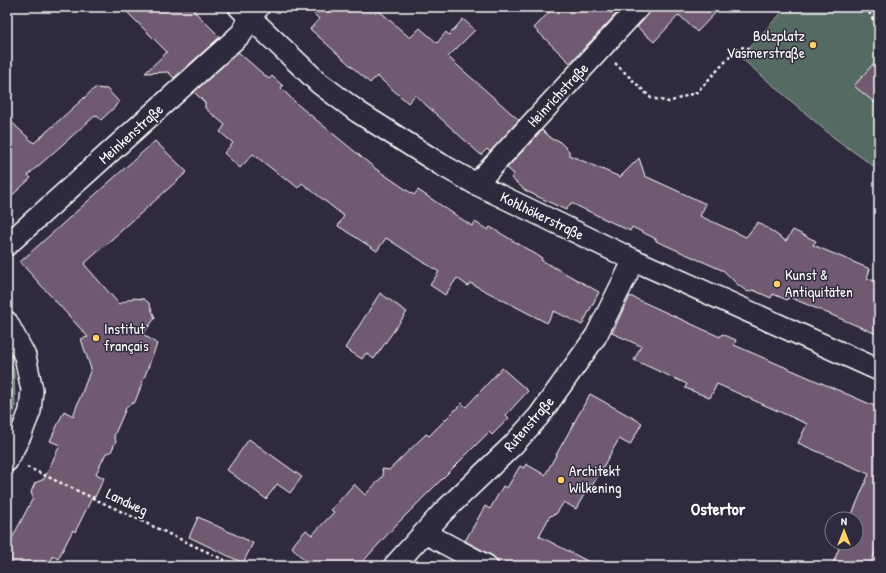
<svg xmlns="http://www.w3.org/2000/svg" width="886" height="573" font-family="'Patrick Hand',sans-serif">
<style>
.green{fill:#546a64;stroke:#aab4b2}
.building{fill:#6f5a71;stroke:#fff}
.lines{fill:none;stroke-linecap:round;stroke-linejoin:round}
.minor-casing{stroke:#fff;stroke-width:24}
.path{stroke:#fff;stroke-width:2.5;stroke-dasharray:3 3;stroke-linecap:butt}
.minor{stroke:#2f2a3d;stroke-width:21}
.poi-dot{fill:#ffd166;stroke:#2f2a3d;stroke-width:1.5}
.labels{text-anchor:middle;stroke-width:3;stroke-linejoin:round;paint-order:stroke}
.poi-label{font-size:15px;fill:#fff;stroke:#2f2a3d;text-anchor:start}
.street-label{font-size:15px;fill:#fff;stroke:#2f2a3d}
.quarter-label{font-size:17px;font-weight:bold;fill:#fff;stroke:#2f2a3d}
</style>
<rect width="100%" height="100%" fill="#2f2a3d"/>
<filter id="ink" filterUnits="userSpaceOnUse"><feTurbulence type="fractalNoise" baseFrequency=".025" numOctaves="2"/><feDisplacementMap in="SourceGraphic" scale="8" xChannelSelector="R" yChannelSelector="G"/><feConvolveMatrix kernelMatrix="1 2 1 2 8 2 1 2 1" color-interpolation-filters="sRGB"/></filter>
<g filter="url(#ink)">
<g class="green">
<polygon points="787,7 877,7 879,9 879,170 833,137 740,57"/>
<polygon points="7,355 14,371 15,408 7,437"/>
</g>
<g class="building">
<polygon points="122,7 190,7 220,37 174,78 168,72 145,73 167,52"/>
<polygon points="307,7 375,7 410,38 420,28 437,43 446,32 449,35 463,19 475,30 448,57 519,120 490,152 487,149 481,155 415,95 408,103 377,76 370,83 310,29 319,19"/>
<polygon points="554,7 623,7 570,63 534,28"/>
<polygon points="651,7 721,7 697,32 679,15 654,42 637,27 648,15"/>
<polygon points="238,52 269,79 272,76 283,86 281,88 297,104 376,169 414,195 418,190 472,226 475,222 488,230 490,227 542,258 541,260 599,292 582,325 554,311 547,323 470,283 468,286 457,278 445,295 430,285 439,272 386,238 377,251 338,226 344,216 302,183 298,188 287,179 286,180 253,154 240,168 224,153 233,143 220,132 225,125 205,108 205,103 194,92"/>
<polygon points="879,57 879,106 854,86"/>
<polygon points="95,88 107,89 119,102 115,106 116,106 101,120 96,115 28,175 31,178 7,200 7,118 34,143"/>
<polygon points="542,130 553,140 558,140 569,151 569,155 620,177 639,158 645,176 706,204 700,216 746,237 758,222 786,241 793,230 816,241 813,245 870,269 867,278 879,283 879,335 789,297 787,300 773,294 771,298 753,290 748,292 738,285 724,271 656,241 656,239 632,227 630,231 571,203 566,210 526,191 511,178 514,174 507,168"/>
<polygon points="155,141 187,172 84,264 119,304 133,298 144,299 149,303 155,318 143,334 157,344 135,402 127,406 114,436 116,441 111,452 106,453 96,474 104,478 95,497 93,496 75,532 73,530 58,559 53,556 49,566 7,566 7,548 33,498 31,492 35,483 44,479 60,445 50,441 64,411 73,416 91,369 81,339 88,337 20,262"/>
<polygon points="380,293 407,312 374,359 366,353 362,359 345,348"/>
<polygon points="630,296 720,337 722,334 736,340 734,345 879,408 879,542 870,566 832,566 841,543 856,543 856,519 850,519 869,474 798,443 807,424 717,384 710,398 685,388 687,384 634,360 641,346 612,333"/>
<polygon points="502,368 528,391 506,415 509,418 492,435 489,432 396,525 359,566 311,566 297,553 292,547 297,540 306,530 312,535 334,512 331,510 354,484 365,495 383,476 382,469 389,470 426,434 429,436 462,403 466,407"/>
<polygon points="590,394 642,423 630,445 619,439 592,486 590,484 576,509 564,502 556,514 550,516 539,536 597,566 499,566 497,560 493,556 465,541 485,506 490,509 503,486 507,488 520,466 524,468 526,464 545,475"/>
<polygon points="249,439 302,477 290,493 277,484 266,499 227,470"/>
<polygon points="198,517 253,543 243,563 189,537"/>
</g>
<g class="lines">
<defs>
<g id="minor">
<polyline points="239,7 319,83 358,112 440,164 476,184 634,260 879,370"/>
<polyline points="476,184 639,7"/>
<polyline points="7,245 242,33 249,17 258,8"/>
<polyline points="7,322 25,356 32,390 30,411 21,434 7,461"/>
<polyline points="425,533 487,566"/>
<polyline points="394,566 443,512 513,445 539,416 596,336 634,260"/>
</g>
</defs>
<use href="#minor" class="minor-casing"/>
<g class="path">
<polyline points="866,7 879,30"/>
<polyline points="615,63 651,98 669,102 697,92 739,47 749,48"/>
<polyline points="27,467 237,566"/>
</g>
<use href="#minor" class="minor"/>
</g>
</g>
<g class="poi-dot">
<circle cx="813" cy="45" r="4"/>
<circle cx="777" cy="284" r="4"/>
<circle cx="96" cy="338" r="4"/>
<circle cx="561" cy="480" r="4"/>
</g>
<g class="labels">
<g class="poi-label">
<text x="805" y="41" text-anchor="end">Bolzplatz<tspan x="805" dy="17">Vasmerstraße</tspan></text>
<text x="785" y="280">Kunst &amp;<tspan x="785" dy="17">Antiquitäten</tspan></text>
<text x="104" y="334">Institut<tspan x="104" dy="17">français</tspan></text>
<text x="569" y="476">Architekt<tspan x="569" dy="17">Wilkening</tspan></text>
</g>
<g class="street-label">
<text transform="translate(558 95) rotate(-47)" y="5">Heinrichstraße</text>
<text transform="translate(131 134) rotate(-42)" y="5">Meinkenstraße</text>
<text transform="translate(542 216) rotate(26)" y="5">Kohlhökerstraße</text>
<text transform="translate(529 424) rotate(-49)" y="5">Rutenstraße</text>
<text transform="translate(127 502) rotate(25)" y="5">Landweg</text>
</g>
<g class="quarter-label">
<text x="718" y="515">Ostertor</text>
</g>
</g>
<rect width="886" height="573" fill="none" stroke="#2f2a3d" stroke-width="24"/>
<rect x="12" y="12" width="862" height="549" fill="none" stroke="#fff" stroke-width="1.5" filter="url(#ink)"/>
<g transform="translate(844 531)"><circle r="19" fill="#2f2a3d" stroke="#827f8b"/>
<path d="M0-3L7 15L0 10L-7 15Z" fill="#ffd166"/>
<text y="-6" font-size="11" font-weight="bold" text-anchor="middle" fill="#ffffff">N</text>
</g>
</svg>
